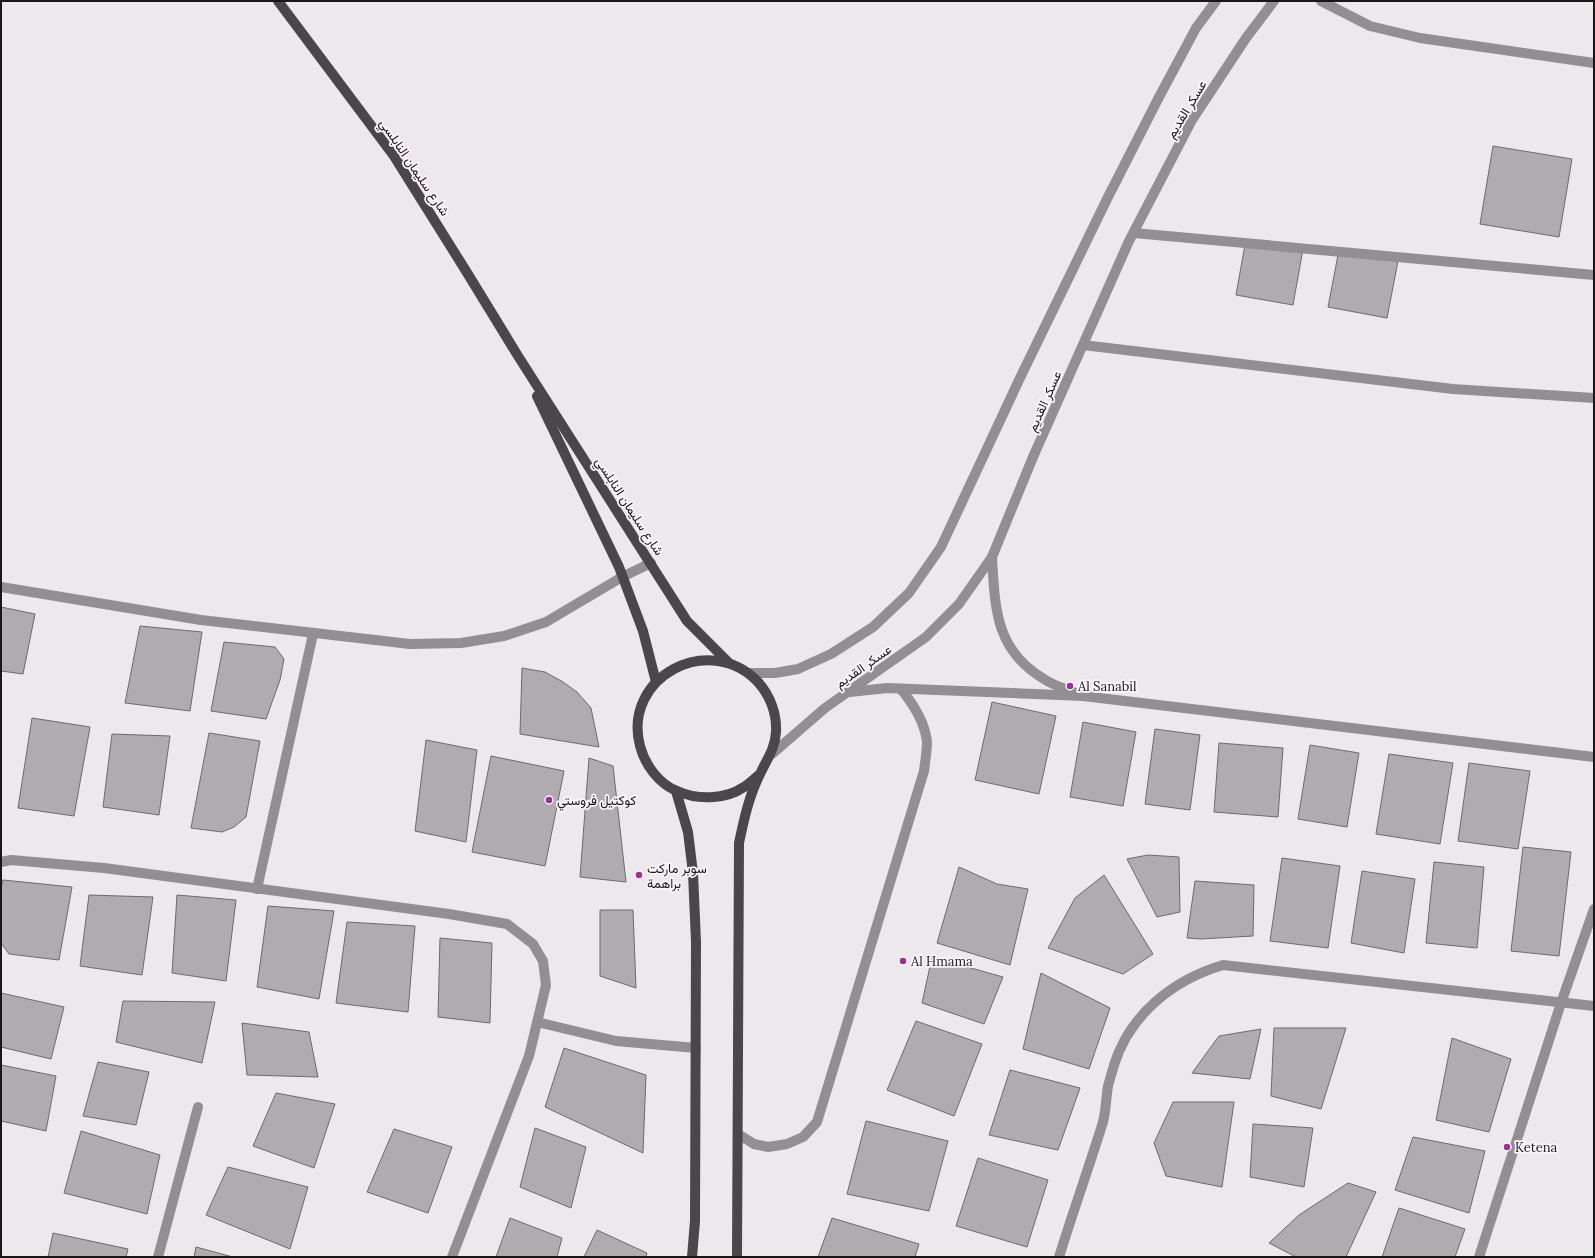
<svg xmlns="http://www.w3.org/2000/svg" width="1595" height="1258" font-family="Lora,Vazirmatn,serif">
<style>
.building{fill:#b0abaf;stroke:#6e696d}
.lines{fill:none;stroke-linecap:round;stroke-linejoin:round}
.service{stroke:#918f91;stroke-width:10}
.minor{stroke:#918f91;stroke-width:10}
.tertiary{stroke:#918f91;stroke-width:10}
.primary{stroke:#4a4649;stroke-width:10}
.poi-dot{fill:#9e3090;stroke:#fbf5f9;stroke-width:1.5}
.labels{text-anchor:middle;stroke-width:3.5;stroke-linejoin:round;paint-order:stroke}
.street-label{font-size:13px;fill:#181718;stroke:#fbf5f9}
.poi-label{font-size:13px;fill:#181718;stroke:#fbf5f9;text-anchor:start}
</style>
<rect width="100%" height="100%" fill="#ede8ec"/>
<g class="building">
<polygon points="1493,146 1572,159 1559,237 1480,224"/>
<polygon points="1246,239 1303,249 1293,305 1236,295"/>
<polygon points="1339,250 1398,261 1387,318 1328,307"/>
<polygon points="1,607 35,614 23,674 1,671"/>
<polygon points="140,626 202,632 190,711 125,703"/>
<polygon points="224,642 275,647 284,659 280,680 266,719 211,711"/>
<polygon points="522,668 545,672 563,682 577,692 591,708 599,747 520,734"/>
<polygon points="992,702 1056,716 1039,794 975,780"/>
<polygon points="32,718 90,727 74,816 18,808"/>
<polygon points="1083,722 1136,732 1123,806 1070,797"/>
<polygon points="1155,729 1200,735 1190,810 1145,804"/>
<polygon points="209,733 260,741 246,817 234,827 222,832 191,828"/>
<polygon points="112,734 170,736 159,815 103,807"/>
<polygon points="426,740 477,750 466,842 415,831"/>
<polygon points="1219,743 1283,748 1278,817 1214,812"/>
<polygon points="1310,745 1359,753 1347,827 1298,819"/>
<polygon points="1389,754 1453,763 1440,844 1376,834"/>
<polygon points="491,756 564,771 545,866 472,852"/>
<polygon points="589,758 613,766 626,882 580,877"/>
<polygon points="1469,763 1530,771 1518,849 1458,841"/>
<polygon points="1523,847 1571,852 1559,956 1511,951"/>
<polygon points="1148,855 1179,857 1180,912 1157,917 1127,859"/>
<polygon points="1282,858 1340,866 1328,948 1270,941"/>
<polygon points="1434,862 1484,867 1477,948 1426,943"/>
<polygon points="959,867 997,884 1028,889 1010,965 937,943"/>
<polygon points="1362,871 1415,879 1404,953 1351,943"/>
<polygon points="1104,875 1153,954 1123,974 1048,948 1075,898"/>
<polygon points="3,880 72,887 59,960 9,954 1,943 1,888"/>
<polygon points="1195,881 1254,885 1253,936 1201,939 1187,938"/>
<polygon points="89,895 153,897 142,975 80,966"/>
<polygon points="177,895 236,900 226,981 172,973"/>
<polygon points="268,906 334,911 319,999 257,987"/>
<polygon points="600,910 633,910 636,988 600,976"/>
<polygon points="347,922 415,926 408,1012 336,1003"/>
<polygon points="440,938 492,943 490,1023 438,1017"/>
<polygon points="932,957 1003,977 984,1024 922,1003"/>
<polygon points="1041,973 1110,1008 1089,1069 1023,1049"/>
<polygon points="1,993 64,1007 51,1059 1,1047"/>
<polygon points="123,1001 215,1002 202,1063 116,1042"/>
<polygon points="916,1021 982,1044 954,1116 887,1090"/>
<polygon points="242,1023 309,1032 318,1077 247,1075"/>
<polygon points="1274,1028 1346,1028 1321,1109 1271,1096"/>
<polygon points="1261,1029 1250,1079 1192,1073 1219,1036"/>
<polygon points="1452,1038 1511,1059 1489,1132 1436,1120"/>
<polygon points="564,1048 646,1075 643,1153 545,1107"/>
<polygon points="98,1062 149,1072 136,1125 83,1116"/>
<polygon points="1,1065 56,1076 46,1131 1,1121"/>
<polygon points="1010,1070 1080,1088 1058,1150 989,1135"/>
<polygon points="276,1093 335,1104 314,1168 253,1146"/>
<polygon points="1173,1102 1234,1102 1222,1187 1166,1176 1154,1143"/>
<polygon points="866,1121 948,1141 929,1211 847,1194"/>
<polygon points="1253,1124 1313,1128 1304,1187 1250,1177"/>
<polygon points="535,1128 586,1147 571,1208 520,1187"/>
<polygon points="394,1129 452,1147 428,1213 367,1192"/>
<polygon points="81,1131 160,1155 147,1214 64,1193"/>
<polygon points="1413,1137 1485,1151 1469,1213 1395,1190"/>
<polygon points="978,1158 1048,1180 1027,1247 956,1226"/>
<polygon points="228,1167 308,1187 290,1249 206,1215"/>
<polygon points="1348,1183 1376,1192 1346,1257 1296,1257 1269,1243 1299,1215"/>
<polygon points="1399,1208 1465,1229 1455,1257 1382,1257"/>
<polygon points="510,1218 562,1238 557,1257 496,1257"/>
<polygon points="832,1218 919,1244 915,1257 818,1257"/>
<polygon points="597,1230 647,1253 646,1257 584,1257"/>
<polygon points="53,1233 128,1249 126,1257 48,1257"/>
<polygon points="196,1247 233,1257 194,1257"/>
</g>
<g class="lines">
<path class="service" d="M738,1134l16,10 14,3 19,-3 16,-7 14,-15 107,-351c1,-9 3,-20 3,-29 -2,-20 -13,-37 -26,-53"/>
<g class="minor">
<polyline points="1321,1 1370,26 1420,38 1594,63"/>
<polyline points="1134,233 1594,275"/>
<polyline points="1083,345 1453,389 1594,398"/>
<polyline points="1,587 201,620 410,644 461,643 504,636 546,622 622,577 651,563"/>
<polyline points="1083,696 1594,757"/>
<polyline points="1,862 11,860 104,868 449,914 507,924 533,944 543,961 546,985 529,1056 452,1257"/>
<polyline points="257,889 313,634"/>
<polyline points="537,1022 616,1041 696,1048"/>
<polyline points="158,1257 198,1107"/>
<path d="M1059,1257c14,-45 30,-90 44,-135 3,-12 3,-24 5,-36 2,-7 4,-14 6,-21 16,-51 59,-85 109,-100l371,41"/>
<polyline points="1479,1257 1561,1003 1594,909"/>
</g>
<g class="tertiary">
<path d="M992,557c3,51 3,93 52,122 10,7 23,10 34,15"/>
<polyline points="749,673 775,673 798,669 831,654 873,627 909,593 941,547 1019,380 1107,199 1158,99 1196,28 1216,1"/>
<polyline points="850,692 887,688 1083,696"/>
<polyline points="772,754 825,708 926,637 959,604 992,557 1033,457 1129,241 1192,120 1246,38 1274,1"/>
</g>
<g class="primary">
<polyline points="278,1 394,156 466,271 518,356 687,621 729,663"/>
<polyline points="537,396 619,567 643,631 656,682"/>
<polyline points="676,791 688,832 693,873 696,942 695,1221 692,1257"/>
<path d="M737,1257l2,-414c5,-24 10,-47 21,-69 7,-15 15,-25 16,-42 1,-18 -6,-37 -18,-50 -49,-51 -136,-5 -118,64 5,19 19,38 37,45 20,9 48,9 67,-4 6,-4 11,-9 16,-13"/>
</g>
</g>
<g class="poi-dot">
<circle cx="1070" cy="686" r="4"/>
<circle cx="549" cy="800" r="4"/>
<circle cx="639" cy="875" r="4"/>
<circle cx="903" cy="961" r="4"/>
<circle cx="1507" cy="1147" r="4"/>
</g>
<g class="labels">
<g class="street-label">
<text transform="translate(1186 109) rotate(-59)" y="5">عسكر القديم</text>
<text transform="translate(415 167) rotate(56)" y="5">شارع سليمان النابلسي</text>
<text transform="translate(1044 401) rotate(-66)" y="5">عسكر القديم</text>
<text transform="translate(630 506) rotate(57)" y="5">شارع سليمان النابلسي</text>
<text transform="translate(863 666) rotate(-35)" y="5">عسكر القديم</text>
</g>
<g class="poi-label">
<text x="1078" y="691">Al Sanabil</text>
<text x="557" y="805">كوكتيل فروستي</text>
<text x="647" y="873">سوبر ماركت<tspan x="647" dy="15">براهمة</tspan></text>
<text x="911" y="966">Al Hmama</text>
<text x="1515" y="1152">Ketena</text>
</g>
</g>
<rect width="1595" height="1258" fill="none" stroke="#181718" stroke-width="4"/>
</svg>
